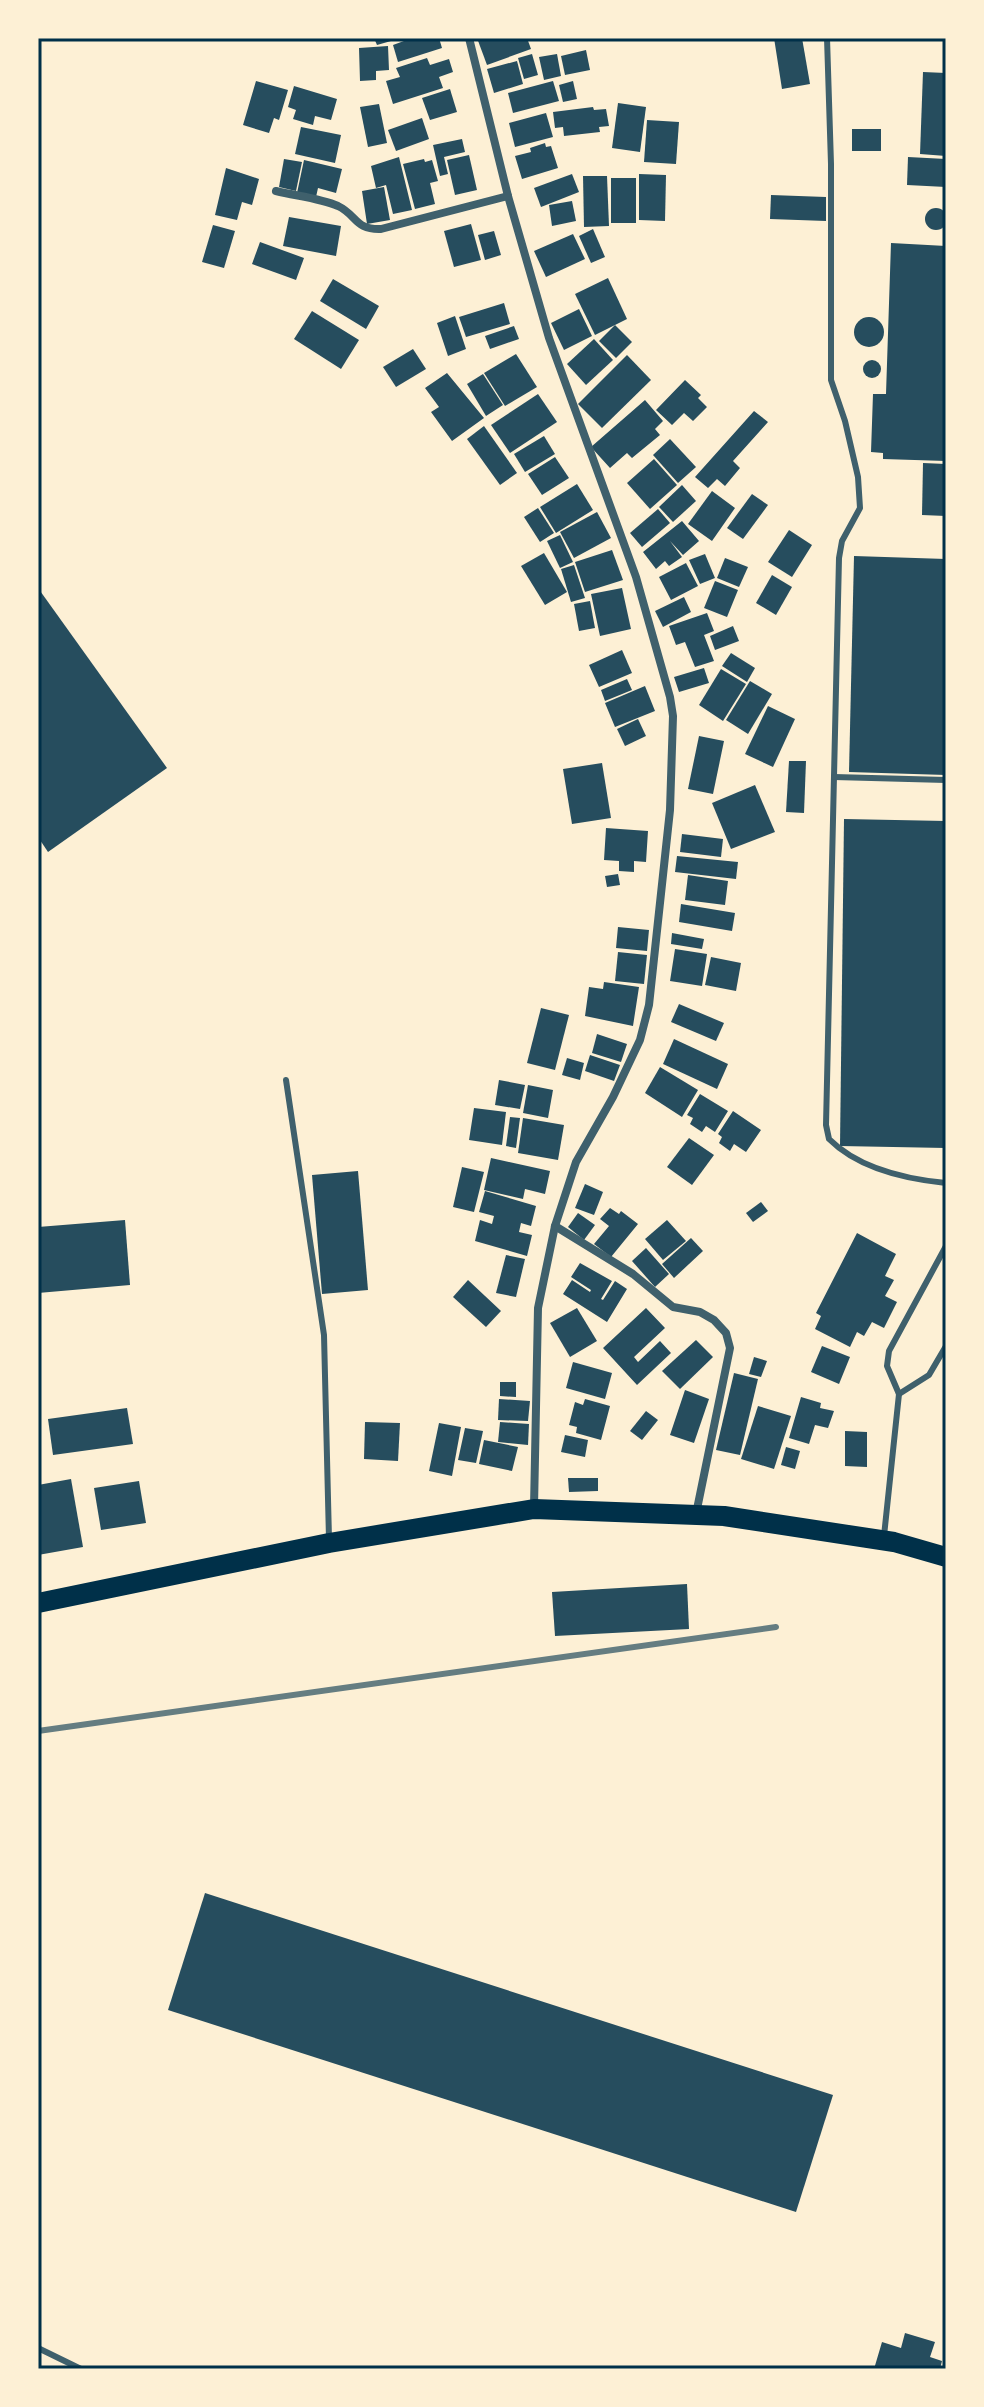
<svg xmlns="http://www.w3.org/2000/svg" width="984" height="2407" font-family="'Space Grotesk',sans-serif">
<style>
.building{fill:#264d5e}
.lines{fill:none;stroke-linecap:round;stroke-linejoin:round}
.service{stroke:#3f606c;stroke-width:6}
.minor{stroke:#3f606c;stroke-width:8}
.trunk{stroke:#003049;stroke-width:20}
.rail{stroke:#657d81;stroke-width:6}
.neatline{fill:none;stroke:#003049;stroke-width:3}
</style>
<rect width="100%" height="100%" fill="#fdf0d5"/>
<g class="building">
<polygon points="374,38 398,38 398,39 377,45"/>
<polygon points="412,38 439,38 442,48 398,62 393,45"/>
<polygon points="477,38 527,38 531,49 487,65"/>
<polygon points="774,38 802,38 810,84 782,89"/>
<polygon points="388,46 389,70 376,71 376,80 360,81 359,48"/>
<polygon points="586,50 590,70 565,75 561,56"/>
<polygon points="532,54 538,75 524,79 518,58"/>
<polygon points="557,54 561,76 544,80 539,57"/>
<polygon points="427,58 430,65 449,59 453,72 439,77 443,88 393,104 386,81 400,77 396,68"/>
<polygon points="517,61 523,84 494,93 487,69"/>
<polygon points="923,72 946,73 946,156 920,154"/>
<polygon points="256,81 288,90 279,120 274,118 269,133 243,125"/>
<polygon points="553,81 559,101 513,113 508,93"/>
<polygon points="573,81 577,99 563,102 559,85"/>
<polygon points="294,86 337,99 331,120 315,116 313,125 293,119 296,110 288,107"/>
<polygon points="450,89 457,112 430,120 422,98"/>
<polygon points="618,103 646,107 640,152 612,148"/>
<polygon points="379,104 387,143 368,147 360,107"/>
<polygon points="593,107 594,110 606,109 609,126 599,127 600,132 564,136 563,127 555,128 553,112"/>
<polygon points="546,113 553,137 515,147 509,123"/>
<polygon points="422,118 429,139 396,151 388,130"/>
<polygon points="647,120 679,122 676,164 644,162"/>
<polygon points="301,127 341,135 335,163 295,154"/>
<rect x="852" y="129" width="29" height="22"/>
<polygon points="462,139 465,152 444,157 448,174 440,176 433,145"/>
<polygon points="545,143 546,147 551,146 558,168 522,179 515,156 531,152 530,148"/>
<polygon points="469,155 477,190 455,195 447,160"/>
<polygon points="399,157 412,210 393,214 386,185 376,188 371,166"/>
<polygon points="908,157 946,159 946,187 907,185"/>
<polygon points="284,159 302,162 296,191 279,187"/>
<polygon points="424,159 425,162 432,160 438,181 430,183 435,204 415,209 403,164"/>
<polygon points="304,160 342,169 336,193 318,188 316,197 297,193"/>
<polygon points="226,168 259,179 252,205 242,202 237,220 215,215"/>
<polygon points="572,174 579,192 541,207 534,188"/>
<polygon points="639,174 666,175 665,221 639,220"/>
<polygon points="583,176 607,176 609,226 584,227"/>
<rect x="611" y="178" width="25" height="45"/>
<polygon points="384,187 390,220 367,224 362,191"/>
<polygon points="771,195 826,197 826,221 770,219"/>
<polygon points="572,201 576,221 552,226 549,205"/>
<circle cx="936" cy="219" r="11"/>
<polygon points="289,217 341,226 336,256 283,246"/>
<polygon points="471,224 481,260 454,267 444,231"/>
<polygon points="213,225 235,231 224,268 202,262"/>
<polygon points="593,229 605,257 591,263 579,236"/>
<polygon points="494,231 501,255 485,260 478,235"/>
<polygon points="573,234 585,259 546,277 534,251"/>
<polygon points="260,242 304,258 296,280 252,264"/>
<polygon points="891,243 946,246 946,461 883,459 883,453 871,452 873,394 886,394"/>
<polygon points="608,278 627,319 595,335 575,294"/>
<polygon points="333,279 379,306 366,329 320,301"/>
<polygon points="504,303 510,324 466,337 459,317"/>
<polygon points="579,309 592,336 564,350 551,323"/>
<polygon points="312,311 359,340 341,369 294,339"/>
<polygon points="455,316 466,349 448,356 437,323"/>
<circle cx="869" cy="332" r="15"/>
<polygon points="615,325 632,342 616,358 599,341"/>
<polygon points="514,326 519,339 490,349 485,336"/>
<polygon points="594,339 613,360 586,385 567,364"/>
<polygon points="413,349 426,369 396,387 383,367"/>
<polygon points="516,354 537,387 505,406 484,373"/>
<polygon points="627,355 651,380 602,428 578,404"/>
<circle cx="872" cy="369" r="9"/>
<polygon points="447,373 484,418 452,441 431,412 439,407 425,388"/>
<polygon points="483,374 503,405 486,416 467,384"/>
<polygon points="685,380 701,395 698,398 707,407 693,421 684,413 672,425 656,410"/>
<polygon points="538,394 557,422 510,453 491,425"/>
<polygon points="645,400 663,421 655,429 660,435 632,458 627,453 610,468 591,447"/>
<polygon points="754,411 768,422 733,461 740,468 725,486 717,479 708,488 695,477"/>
<polygon points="484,426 517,473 500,485 467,439"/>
<polygon points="544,436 555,454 525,472 514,454"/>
<polygon points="670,439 696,467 678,483 653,455"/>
<polygon points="555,457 569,478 542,495 528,474"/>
<polygon points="654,459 677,485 650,509 627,483"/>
<polygon points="923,463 946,464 946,516 922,515"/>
<polygon points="577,484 593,510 556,533 540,507"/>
<polygon points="682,485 696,501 673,522 659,507"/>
<polygon points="712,491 735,508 712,541 688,524"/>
<polygon points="752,494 768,505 743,539 727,528"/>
<polygon points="538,508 554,533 540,542 524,517"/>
<polygon points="658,509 670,523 642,547 630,533"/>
<polygon points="597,512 611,538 574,558 560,532"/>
<polygon points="682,521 699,541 683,555 670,541 682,557 669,566 665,561 656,569 643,552"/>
<polygon points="789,530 812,545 792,577 768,562"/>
<polygon points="560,535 573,562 560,568 547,541"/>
<polygon points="612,550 623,580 585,592 575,562"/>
<polygon points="544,553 567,592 545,605 521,566"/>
<polygon points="705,554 715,578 700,584 689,560"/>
<polygon points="854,556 946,559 946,775 849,772"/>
<polygon points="725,558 748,567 739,587 717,578"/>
<polygon points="686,563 698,586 671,600 659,577"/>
<polygon points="574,565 585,598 571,602 561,569"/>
<polygon points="772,575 792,587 776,615 756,603"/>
<polygon points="715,581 738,590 727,617 704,608"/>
<polygon points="38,588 167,768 48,852 38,837"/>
<polygon points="622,588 631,629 600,636 591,594"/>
<polygon points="684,597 691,612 663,627 655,611"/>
<polygon points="590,601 595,628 579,631 574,604"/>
<polygon points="707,613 714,631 704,635 714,661 695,667 685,642 676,645 669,626"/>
<polygon points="733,626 739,641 715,650 710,636"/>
<polygon points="622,650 632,673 599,687 589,665"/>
<polygon points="731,653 755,668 747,682 722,666"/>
<polygon points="704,668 709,683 679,692 674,677"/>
<polygon points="721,669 746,684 723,721 699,705"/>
<polygon points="627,679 632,690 605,701 601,690"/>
<polygon points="750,681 772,694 748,734 726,720"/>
<polygon points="645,686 655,711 615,727 605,703"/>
<polygon points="768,706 795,719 773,767 745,754"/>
<polygon points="638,719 646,736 625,746 617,729"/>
<polygon points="699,736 724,741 713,794 688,789"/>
<polygon points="789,761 806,761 804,813 786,812"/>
<polygon points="602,763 611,818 572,824 563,769"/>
<polygon points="755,785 775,832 731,849 712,803"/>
<polygon points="844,819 946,821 946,1148 840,1146"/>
<polygon points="606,828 648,831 646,862 634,861 634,872 619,871 619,861 604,860"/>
<polygon points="682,834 723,839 721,857 680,852"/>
<polygon points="677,856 738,862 736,879 675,872"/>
<polygon points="618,874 620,885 607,887 605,876"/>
<polygon points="688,875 728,881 725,905 685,900"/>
<polygon points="681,904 735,913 732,931 679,922"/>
<polygon points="618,927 649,930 647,951 616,948"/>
<polygon points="672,933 704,939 702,949 671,944"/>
<polygon points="675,949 707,954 702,986 670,981"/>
<polygon points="618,952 647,955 644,984 615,981"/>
<polygon points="711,957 741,963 736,991 705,985"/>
<polygon points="604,982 639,987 633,1026 585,1016 589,987 603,989"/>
<polygon points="679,1004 724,1023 716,1041 671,1022"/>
<polygon points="541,1008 569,1015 555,1070 527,1063"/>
<polygon points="597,1034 627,1044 621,1062 592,1053"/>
<polygon points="674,1039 728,1064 717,1089 663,1064"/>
<polygon points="590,1055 620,1065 614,1081 585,1071"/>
<polygon points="567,1058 584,1063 580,1080 562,1075"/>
<polygon points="660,1067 698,1090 682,1117 645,1093"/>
<polygon points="499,1080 525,1085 520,1109 495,1105"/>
<polygon points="528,1085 553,1090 548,1118 523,1113"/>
<polygon points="700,1094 728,1111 715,1132 706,1126 702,1132 690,1124 693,1118 687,1115"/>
<polygon points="474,1108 506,1112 502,1145 469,1140"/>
<polygon points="733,1111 761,1130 746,1152 734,1144 730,1151 719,1143 722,1137 718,1134"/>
<polygon points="510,1117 520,1118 516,1148 506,1146"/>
<polygon points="523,1118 564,1125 558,1160 518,1153"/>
<polygon points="689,1138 714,1155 692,1185 667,1167"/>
<polygon points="491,1158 550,1171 545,1194 525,1189 523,1199 484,1190"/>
<polygon points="462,1167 484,1172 474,1212 453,1207"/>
<polygon points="358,1171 368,1290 322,1294 312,1175"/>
<polygon points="585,1184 603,1192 594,1215 575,1208"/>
<polygon points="485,1191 536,1206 531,1226 521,1223 519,1232 532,1235 527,1256 475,1241 480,1220 492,1224 494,1216 479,1212"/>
<polygon points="761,1202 768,1211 753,1222 746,1213"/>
<polygon points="610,1208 619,1214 621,1211 638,1224 611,1257 594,1244 609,1226 600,1219"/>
<polygon points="578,1213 595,1225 584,1240 568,1227"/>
<polygon points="125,1220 130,1285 38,1293 38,1227"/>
<polygon points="667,1220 686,1241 663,1260 645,1239"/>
<polygon points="857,1233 896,1254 885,1276 894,1280 885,1296 897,1302 884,1328 872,1322 864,1336 857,1332 850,1347 815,1329 821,1316 816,1313"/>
<polygon points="691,1238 703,1251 674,1278 662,1264"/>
<polygon points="646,1248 669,1274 655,1287 632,1261"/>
<polygon points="506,1255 525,1259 516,1297 496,1293"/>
<polygon points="580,1263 612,1281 601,1299 603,1300 615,1281 627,1289 607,1322 563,1294 572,1280 590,1292 591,1290 571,1277"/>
<polygon points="468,1280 501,1311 486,1327 453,1297"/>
<polygon points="577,1308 597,1341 570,1357 550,1323"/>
<polygon points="646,1308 665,1328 634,1357 638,1362 660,1341 671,1353 637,1385 603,1348"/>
<polygon points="696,1340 713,1357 680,1389 662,1371"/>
<polygon points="822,1346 850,1357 839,1384 811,1372"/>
<polygon points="754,1357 767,1361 761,1377 749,1374"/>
<polygon points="573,1362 612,1373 605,1399 566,1388"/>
<polygon points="734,1373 758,1379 740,1455 716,1450"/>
<polygon points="500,1382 516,1382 516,1397 500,1396"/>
<polygon points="685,1390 709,1399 694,1443 670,1435"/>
<polygon points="801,1397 821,1403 820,1408 834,1411 828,1428 815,1425 809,1444 789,1438"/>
<polygon points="499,1399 530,1401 528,1421 498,1420"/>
<polygon points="585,1399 610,1406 601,1440 576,1433 577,1427 569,1425 575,1402 583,1405"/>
<polygon points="758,1406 791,1416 774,1469 741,1459"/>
<polygon points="127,1408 133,1444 53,1455 48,1419"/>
<polygon points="646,1411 658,1420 642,1440 630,1431"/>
<polygon points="365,1422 400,1423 398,1461 364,1459"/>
<polygon points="500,1422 529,1424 528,1445 498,1442"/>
<polygon points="439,1423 461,1427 452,1476 429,1471"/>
<polygon points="465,1428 483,1431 476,1463 458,1460"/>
<polygon points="845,1431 867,1432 867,1467 845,1466"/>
<polygon points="565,1435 588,1440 585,1457 561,1452"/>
<polygon points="484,1440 518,1447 512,1471 479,1464"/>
<polygon points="786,1447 800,1451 795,1469 781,1465"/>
<polygon points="568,1478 598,1478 598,1491 569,1492"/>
<polygon points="71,1479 83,1547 38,1555 38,1485"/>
<polygon points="139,1481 146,1523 101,1530 94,1488"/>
<polygon points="687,1584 689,1629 555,1636 552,1592"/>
<polygon points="205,1893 833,2095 796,2212 168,2010"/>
<polygon points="905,2333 935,2342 930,2357 942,2361 940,2369 874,2369 882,2342 901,2348"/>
</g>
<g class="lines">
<g class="service">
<path d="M827,38l4,126v216l14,41 13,56 2,31 -18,33 -3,17 -13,567 3,14c30,30 76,40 117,44"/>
<polyline points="834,777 946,780"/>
<polyline points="286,1080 324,1335 329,1539"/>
<polyline points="899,1394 929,1375 946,1346"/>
<polyline points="884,1536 899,1394 887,1366 889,1351 946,1246"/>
<polyline points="38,2348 81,2369"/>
</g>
<g class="minor">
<polyline points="469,38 508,196 549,338 636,577 670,697 673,716 670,810 649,1005 640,1040 613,1097 576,1162 555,1226 538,1308 534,1507"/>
<path d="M276,191c20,5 44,7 62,15 19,9 17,24 43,23l127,-33"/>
<polyline points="555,1226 633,1274 673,1307 700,1312 714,1320 726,1333 730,1348 696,1514"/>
</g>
<polyline class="trunk" points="38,1603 329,1543 534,1509 724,1516 894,1542 946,1557"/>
<polyline class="rail" points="38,1731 776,1627"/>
</g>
<rect width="984" height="2407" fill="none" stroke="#fdf0d5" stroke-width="80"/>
<rect x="40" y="40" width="904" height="2327" class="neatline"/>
</svg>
